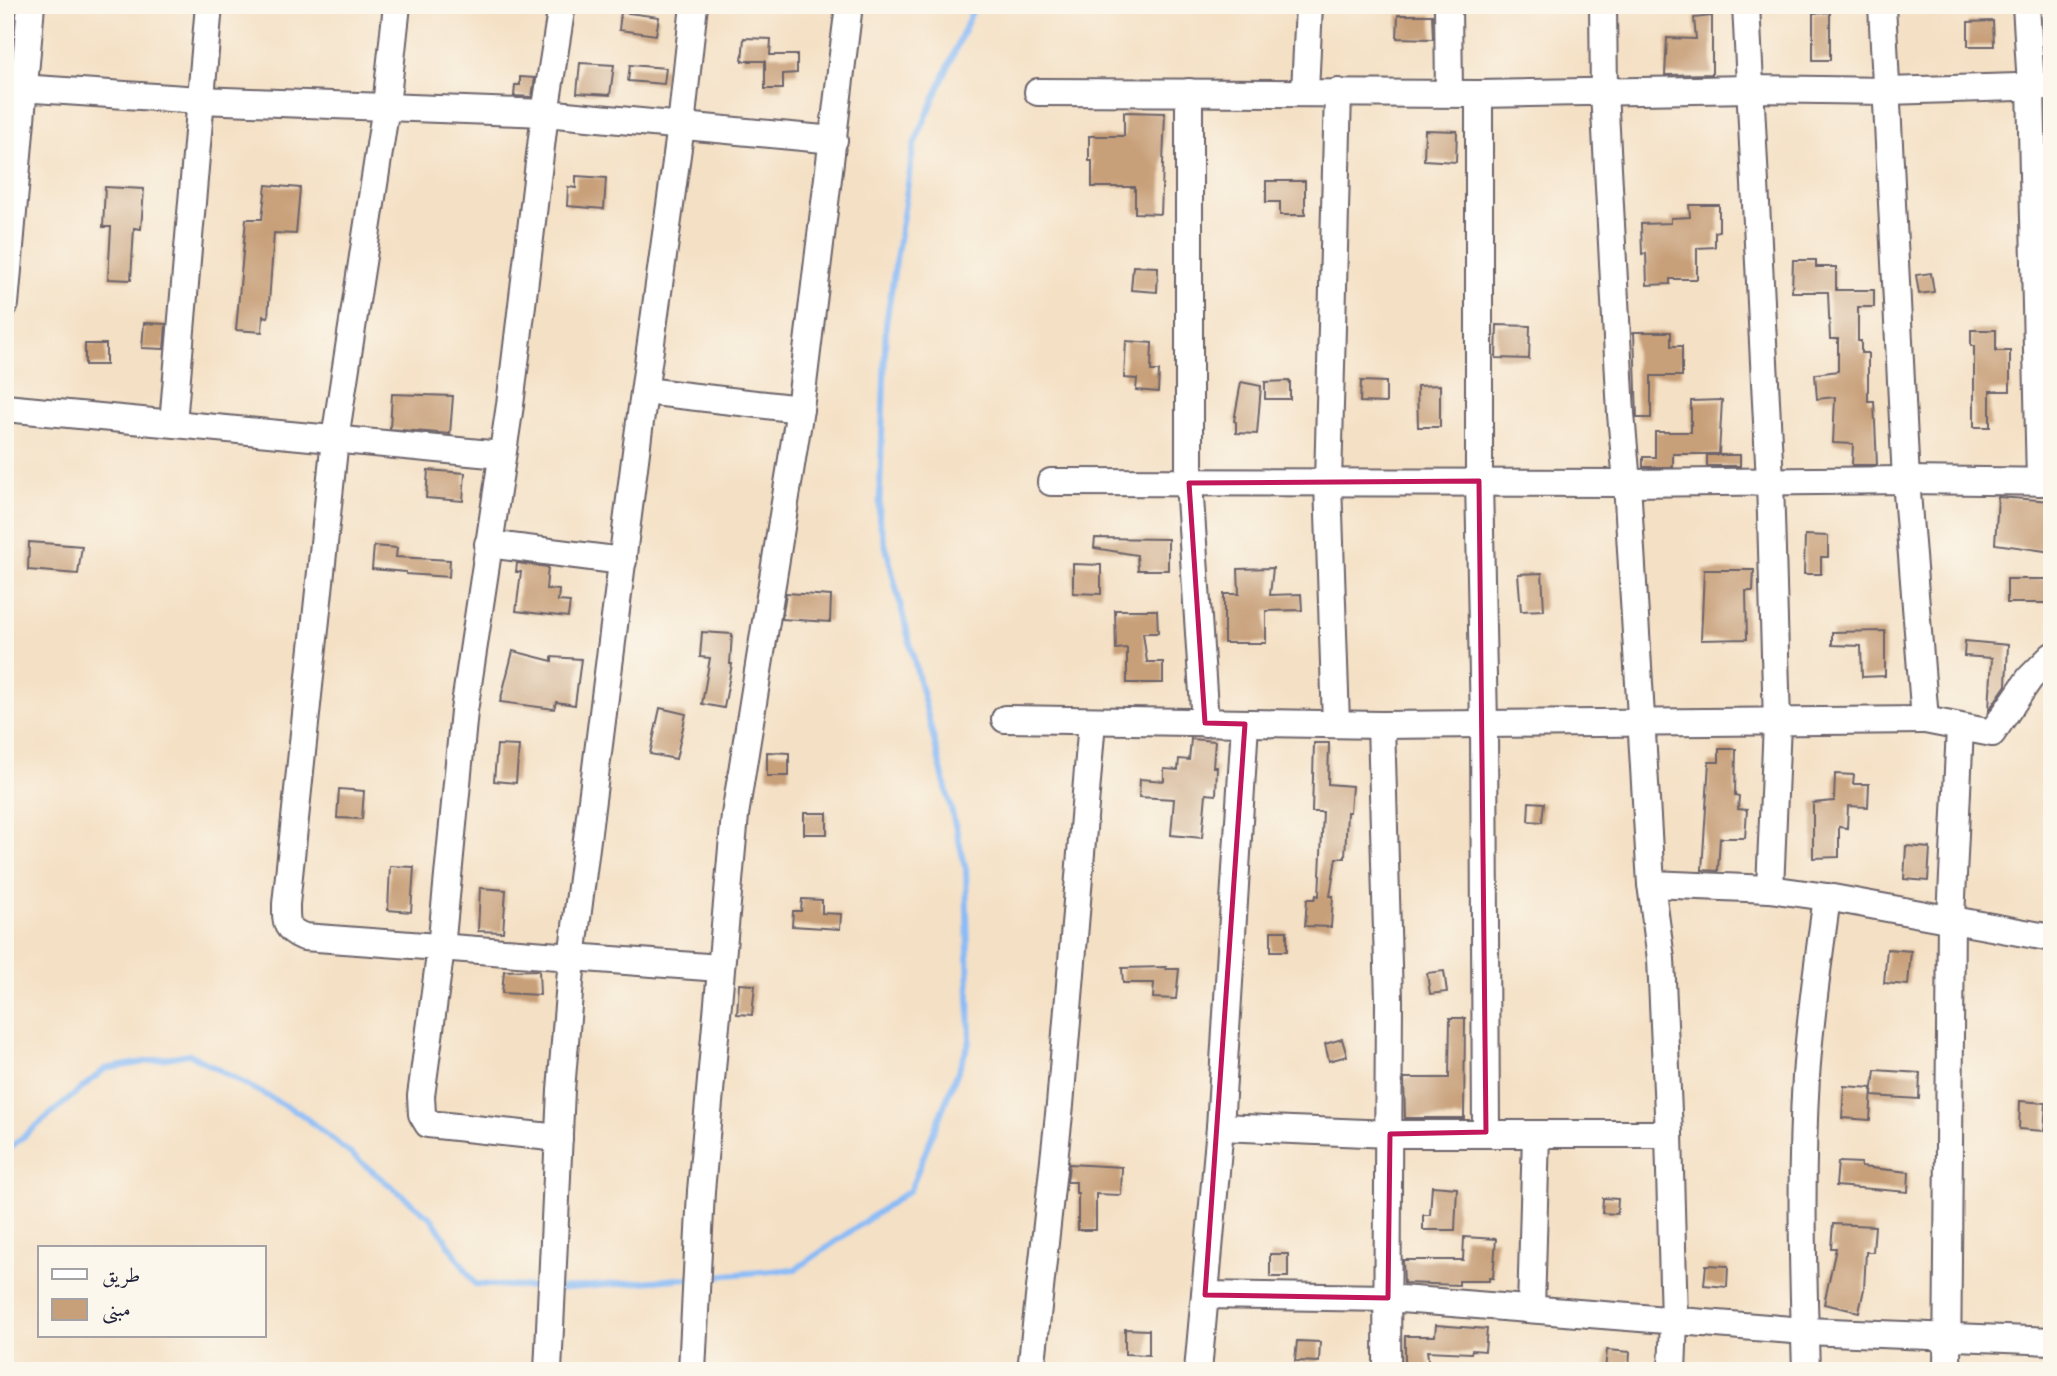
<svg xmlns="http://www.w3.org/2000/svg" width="2057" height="1376" font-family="'IM FELL French Canon',Amiri,serif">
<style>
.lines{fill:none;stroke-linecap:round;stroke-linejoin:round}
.stream{stroke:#8abbf6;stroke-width:6}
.building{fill:#c79f78}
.minor-casing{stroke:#6c646b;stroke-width:30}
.minor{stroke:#fff;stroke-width:26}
.marked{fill:none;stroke:#c2185b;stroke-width:5;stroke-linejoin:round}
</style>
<rect width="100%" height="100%" fill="#fbf7ec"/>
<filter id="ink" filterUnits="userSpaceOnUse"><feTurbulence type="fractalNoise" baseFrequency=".0143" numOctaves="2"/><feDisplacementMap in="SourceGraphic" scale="14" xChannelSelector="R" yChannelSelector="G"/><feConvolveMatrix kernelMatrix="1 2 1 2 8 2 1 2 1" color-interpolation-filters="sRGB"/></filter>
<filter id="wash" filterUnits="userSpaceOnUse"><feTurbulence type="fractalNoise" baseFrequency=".00686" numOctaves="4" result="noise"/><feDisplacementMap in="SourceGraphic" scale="28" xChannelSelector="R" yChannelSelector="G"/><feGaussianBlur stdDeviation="1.57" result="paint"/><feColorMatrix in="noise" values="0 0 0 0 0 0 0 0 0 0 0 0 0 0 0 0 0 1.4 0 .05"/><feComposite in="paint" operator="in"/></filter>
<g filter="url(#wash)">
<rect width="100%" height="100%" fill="#f4e0c4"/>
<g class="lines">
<g class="stream">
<polyline points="5,1152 105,1069 189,1054 301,1114 432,1219 475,1284 546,1288"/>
<polyline points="703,1277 796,1269 910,1190 970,1041 966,869 879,519 886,324 914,145 975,5"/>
<polyline points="557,1289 689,1278"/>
</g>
</g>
<g id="blocks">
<g class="building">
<polygon points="621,12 659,17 656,35 619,30"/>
<polygon points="1830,12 1830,60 1813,60 1813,13"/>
<polygon points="1398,15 1432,15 1433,39 1397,38"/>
<polygon points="1712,16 1712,74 1665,75 1667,38 1696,39 1694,18"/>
<polygon points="1993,21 1994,46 1968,46 1968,22"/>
<polygon points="744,38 771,39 770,55 797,55 797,73 783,74 783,89 765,89 765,61 742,61"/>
<polygon points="580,63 614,65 610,95 577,93"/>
<polygon points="630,65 666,68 664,84 628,81"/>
<polygon points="520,77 535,78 532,97 514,96 515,85 520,85"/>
<polygon points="1124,112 1165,113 1161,214 1135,213 1135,187 1092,187 1092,161 1089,161 1089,136 1124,136"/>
<polygon points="1425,130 1457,131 1456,162 1424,160"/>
<polygon points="576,176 606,178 604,209 567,206 568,187 576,188"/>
<polygon points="1266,181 1305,181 1305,215 1280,215 1280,202 1266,202"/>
<polygon points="266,185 300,188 296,234 274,233 268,317 263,316 262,332 236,330 246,219 262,219"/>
<polygon points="105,187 144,189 141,229 134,228 131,280 108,279 111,227 103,227"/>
<polygon points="1689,205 1719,205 1719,231 1715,232 1715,247 1697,248 1697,279 1670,279 1670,284 1647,285 1646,253 1642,254 1641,224 1671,223 1671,218 1690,217"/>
<polygon points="1793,260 1816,260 1816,267 1836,267 1836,290 1874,290 1874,307 1858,307 1858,341 1861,341 1861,353 1868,353 1868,401 1874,401 1877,465 1852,465 1853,444 1833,443 1835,397 1817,399 1815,374 1838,371 1838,339 1830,339 1828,292 1792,292"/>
<polygon points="1133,266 1158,267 1157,292 1131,290"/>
<polygon points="1931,273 1934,292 1919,294 1916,275"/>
<polygon points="144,323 166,324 164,349 142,348"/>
<polygon points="1497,325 1530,326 1529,359 1496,358"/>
<polygon points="1971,330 1996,330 1996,351 2010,351 2010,391 1990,391 1990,427 1974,427 1974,346 1971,346"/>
<polygon points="1634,332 1671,332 1671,346 1682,346 1682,376 1651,376 1651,418 1637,418"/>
<polygon points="1126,341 1152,343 1151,371 1159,371 1158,392 1136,390 1137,379 1124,378"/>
<rect x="85" y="344" width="21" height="21"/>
<polygon points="1290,381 1290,399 1265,399 1265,382"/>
<polygon points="1361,381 1386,382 1386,403 1360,402"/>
<polygon points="1241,382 1261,386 1257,434 1236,433 1236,422 1234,421"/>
<polygon points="1440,385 1440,427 1418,427 1417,386"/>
<polygon points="392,394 453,396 450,434 390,429"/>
<polygon points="1722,400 1719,454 1673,454 1673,467 1643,467 1643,457 1655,457 1655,432 1691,432 1691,401"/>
<rect x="1707" y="455" width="33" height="11"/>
<polygon points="428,470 465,473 463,501 426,498"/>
<polygon points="1998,497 2052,501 2052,552 1995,544"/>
<polygon points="1805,535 1828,536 1828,557 1821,557 1821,574 1804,574"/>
<polygon points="1095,538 1168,539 1168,570 1138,570 1137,555 1094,548"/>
<polygon points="29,542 82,546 78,574 28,570"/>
<polygon points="374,546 397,548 396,557 450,560 449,577 406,574 406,572 372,569"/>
<polygon points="517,563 548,567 546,589 559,590 558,601 570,602 568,617 516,611 521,572 516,572"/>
<polygon points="1073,564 1101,565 1101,594 1073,593"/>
<polygon points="1273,568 1270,595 1301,594 1302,610 1266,611 1266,643 1224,643 1224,594 1239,594 1238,569"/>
<polygon points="1704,570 1754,570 1753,591 1746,591 1747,639 1701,640"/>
<polygon points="1542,573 1544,610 1521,611 1518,574"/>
<polygon points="2007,579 2050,579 2048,603 2007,603"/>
<polygon points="786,593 831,596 830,622 782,619"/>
<polygon points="1115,610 1157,610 1158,633 1143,633 1147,662 1163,662 1163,683 1127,683 1127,648 1116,649"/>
<polygon points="1885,631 1885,676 1862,677 1861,646 1832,645 1832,632"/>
<polygon points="702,632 732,634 730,664 732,664 724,708 702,704 710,658 700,657"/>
<polygon points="1965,641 2008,645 2006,685 1989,710 1992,658 1964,656"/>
<polygon points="513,651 552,661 552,657 581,659 575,705 556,702 554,709 500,702"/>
<polygon points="660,708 686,714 676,759 650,754"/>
<polygon points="1191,739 1215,741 1213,767 1217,767 1216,795 1206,794 1202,838 1171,835 1174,799 1139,797 1140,779 1164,781 1164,769 1178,770 1179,759 1189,760"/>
<polygon points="1314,743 1329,743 1328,784 1352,786 1350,812 1347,812 1345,858 1336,858 1330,896 1333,896 1331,927 1305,926 1307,899 1315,899 1316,895 1319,896 1323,812 1312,812"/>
<polygon points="497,745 519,746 516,783 494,781"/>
<polygon points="1719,749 1736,749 1735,795 1739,796 1738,809 1747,810 1745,838 1720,838 1718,871 1702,870 1709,762 1719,762"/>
<polygon points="767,752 789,753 789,776 767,776"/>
<polygon points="1835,774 1854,775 1853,784 1869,784 1868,807 1848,806 1847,828 1839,827 1839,857 1813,858 1813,803 1834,801"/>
<polygon points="339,789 364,791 362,819 337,818"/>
<polygon points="1529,802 1544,803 1542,822 1528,821"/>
<rect x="804" y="813" width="23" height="21"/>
<polygon points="1906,846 1930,848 1928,881 1904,879"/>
<polygon points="390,866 414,867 411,912 388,910"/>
<polygon points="480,888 506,890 503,932 478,931"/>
<polygon points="802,899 822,900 822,913 841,914 840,929 792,926 793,911 801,911"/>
<rect x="1271" y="931" width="16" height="20"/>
<polygon points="1887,949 1911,951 1908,985 1884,983"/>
<polygon points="1166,967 1166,969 1179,969 1176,999 1153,998 1154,983 1123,983 1122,968"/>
<polygon points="539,970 540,995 502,993 504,971"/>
<polygon points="1444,971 1447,992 1430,994 1427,973"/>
<polygon points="739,984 755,985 752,1015 737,1014"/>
<polygon points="1450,1018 1465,1018 1464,1118 1405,1118 1404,1078 1449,1078"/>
<polygon points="1342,1039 1347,1056 1329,1061 1325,1044"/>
<polygon points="1875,1070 1920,1073 1919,1099 1872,1096"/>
<polygon points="1844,1086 1872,1088 1870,1120 1842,1118"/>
<polygon points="2020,1101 2046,1103 2044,1131 2019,1129"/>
<polygon points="1838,1162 1861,1163 1861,1167 1909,1172 1908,1192 1836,1186"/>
<polygon points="1069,1164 1122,1167 1121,1195 1096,1194 1096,1230 1078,1230 1078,1193 1076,1193 1076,1182 1067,1182"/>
<polygon points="1432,1186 1457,1188 1455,1230 1423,1230 1423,1215 1430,1215"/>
<polygon points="1603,1198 1618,1199 1617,1214 1602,1213"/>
<polygon points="1833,1224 1875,1226 1873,1252 1866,1252 1864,1289 1859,1312 1824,1304 1836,1248 1831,1248"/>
<polygon points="1464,1237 1496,1239 1493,1278 1489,1278 1489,1281 1459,1281 1459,1285 1404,1283 1403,1260 1463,1260"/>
<rect x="1270" y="1254" width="18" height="23"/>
<polygon points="1706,1265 1728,1266 1727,1287 1704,1285"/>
<polygon points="1436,1325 1487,1329 1485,1351 1472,1350 1471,1353 1427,1351 1430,1371 1405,1371 1405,1336 1435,1336"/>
<polygon points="1125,1329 1149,1330 1149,1355 1125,1354"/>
<polygon points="1297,1341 1320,1342 1319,1362 1295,1361"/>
<polygon points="1607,1350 1630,1352 1629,1371 1605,1371"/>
</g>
</g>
</g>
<g filter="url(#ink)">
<use href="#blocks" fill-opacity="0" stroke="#6c646b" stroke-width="2"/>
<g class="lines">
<defs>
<g id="minor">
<path d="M397,5l-11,101 -51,333 -49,465c0,19 -1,25 18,33l416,31"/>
<polyline points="1448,5 1449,93"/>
<polyline points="1603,5 1604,92 1621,414 1627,483 1651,884 1661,959 1669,1134 1674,1321 1672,1371"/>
<polyline points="1746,5 1770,481 1777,723 1770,889"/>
<polyline points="1882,5 1906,480 1925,720 1992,733 2030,678 2052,656"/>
<polyline points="2026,5 2031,86 2040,482"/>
<polyline points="5,87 200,100 545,113 834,140"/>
<polyline points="1038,92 1479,94 1750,89 1887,91 2052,86"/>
<polyline points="1189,92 1189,483 1205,723"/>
<polyline points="1305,92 1309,5"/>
<polyline points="1479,94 1479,481 1484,725 1486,1132"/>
<polyline points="5,304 31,5"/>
<polyline points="645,391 800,409"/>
<polyline points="5,408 501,455"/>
<polyline points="173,423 209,5"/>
<polyline points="1051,482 1627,483 1906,480 2052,482"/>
<polyline points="488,544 623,561"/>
<polyline points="1005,719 1381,725 1925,720"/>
<polyline points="1336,723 1328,483 1338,92"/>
<polyline points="1381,725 1389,999 1387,1371"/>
<polyline points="1651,884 1770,889 1827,897 2052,938"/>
<polyline points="1220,1127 1390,1134 1669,1134"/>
<polyline points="559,1138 428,1124 422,1114 421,1096 441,948 464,711 510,405 545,113 562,5"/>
<polyline points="1205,1295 1388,1298 1805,1331 2052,1341"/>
<polyline points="1531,1309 1536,1134"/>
<polyline points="548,1371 561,1090 572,958 638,436 681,126 694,5"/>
<polyline points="692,1371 701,1191 735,815 800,409 849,5"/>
<polyline points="1031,1371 1060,1105 1092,721"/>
<polyline points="1198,1371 1220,1127 1245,724"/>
<path d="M1806,1371c-3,-98 -6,-196 0,-294 4,-61 13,-120 21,-180"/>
<polyline points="1947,1371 1951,918 1960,728"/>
</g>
</defs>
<use href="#minor" class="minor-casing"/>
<use href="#minor" class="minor"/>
</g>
</g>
<path class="marked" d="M1479,481l7,651 -96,2 -2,164 -183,-3 40,-571 -40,-1 -16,-240z"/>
<rect width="2057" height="1376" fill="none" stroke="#fbf7ec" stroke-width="28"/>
<rect x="38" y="1246" width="228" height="91" fill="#fbf7ec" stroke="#a4a2a5" stroke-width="2"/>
<rect x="52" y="1269" width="35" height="10" fill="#ffffff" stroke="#a4a2a5" stroke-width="2"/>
<text x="102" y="1282" font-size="21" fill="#22223b">طريق</text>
<rect x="52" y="1299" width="35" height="21" fill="#c79f78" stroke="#a4a2a5" stroke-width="2"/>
<text x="102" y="1316" font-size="21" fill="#22223b">مبنى</text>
</svg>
